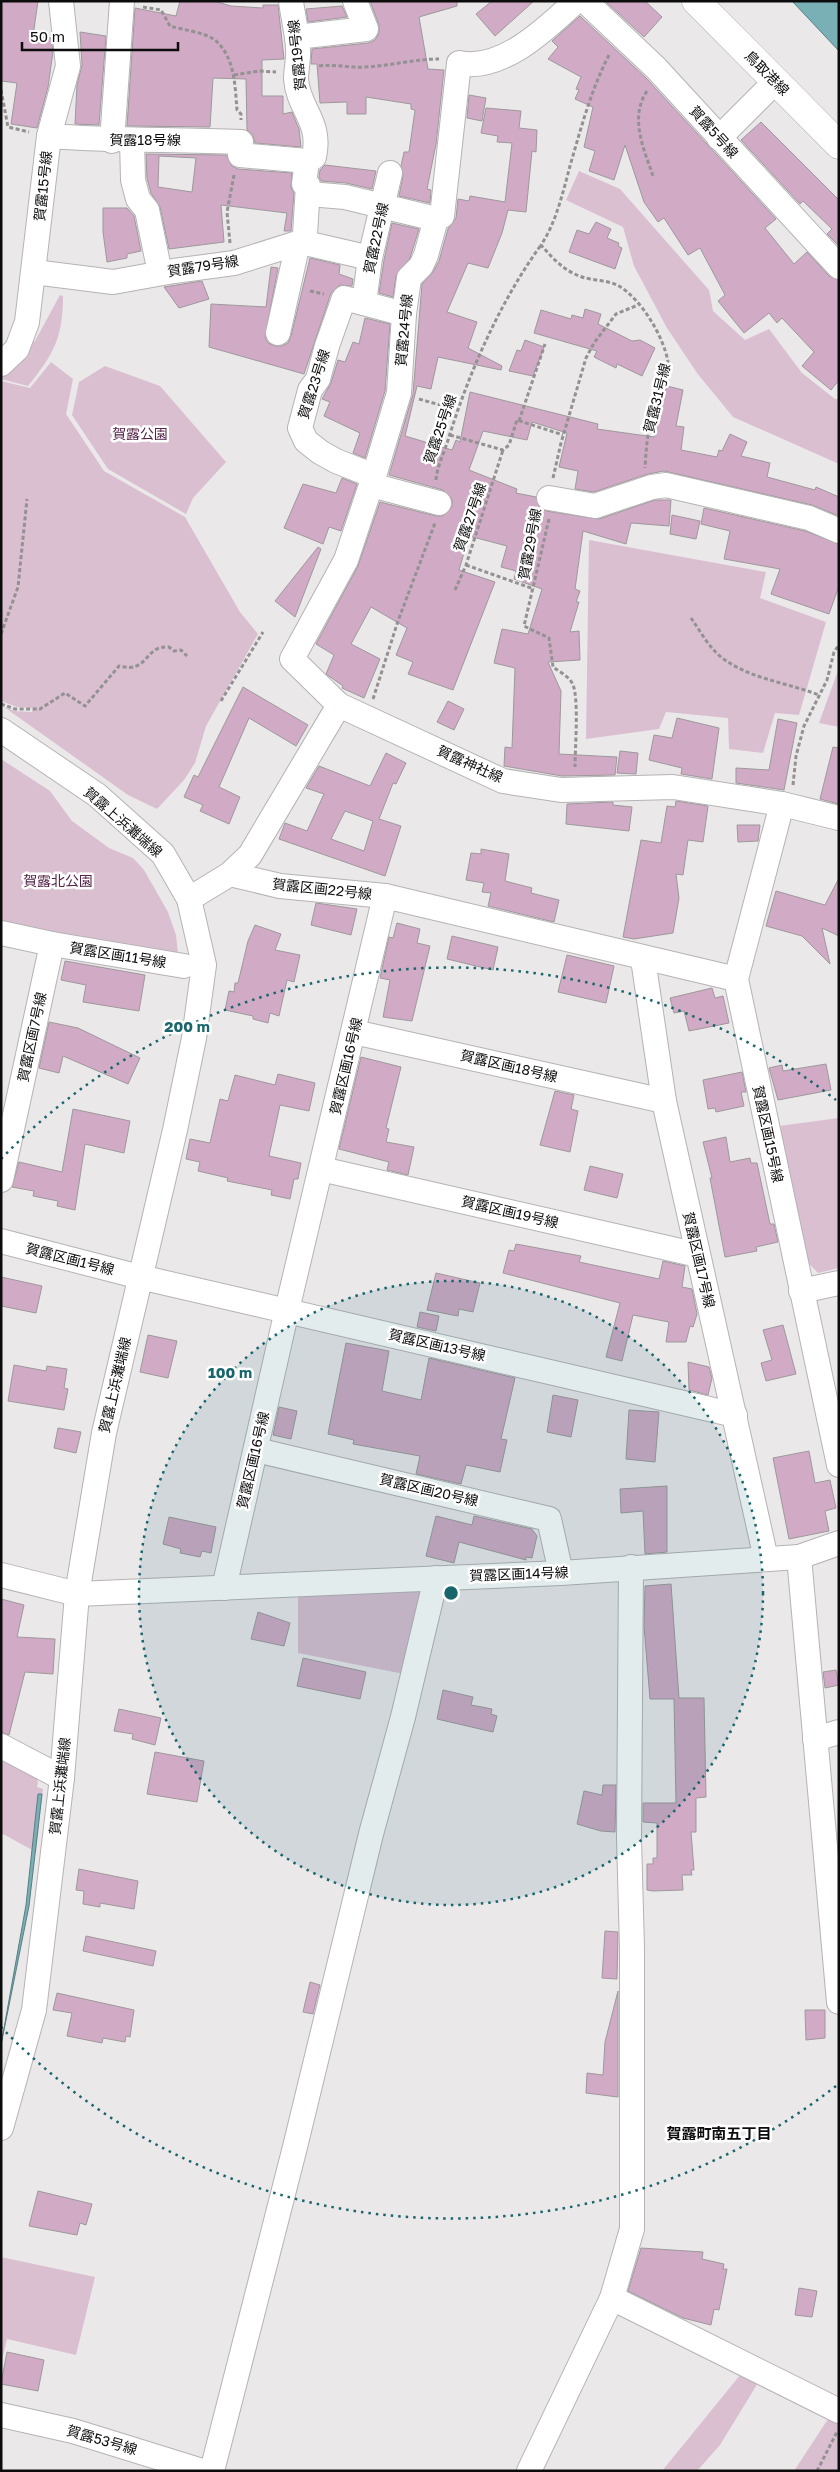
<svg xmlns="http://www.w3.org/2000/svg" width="840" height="2472" font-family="'Golos Text','Noto Sans JP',sans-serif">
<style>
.green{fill:#dabfd1}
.water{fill:#78b0b5;stroke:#587f83}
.building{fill:#d1aac5;stroke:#9d999b;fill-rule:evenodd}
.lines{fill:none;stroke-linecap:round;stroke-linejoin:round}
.minor-casing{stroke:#b6b2b5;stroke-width:26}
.major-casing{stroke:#b6b2b5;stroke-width:29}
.path{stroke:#939192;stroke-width:3;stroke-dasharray:4 2.5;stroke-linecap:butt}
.minor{stroke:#fff;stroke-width:24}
.major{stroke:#fff;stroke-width:28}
.ring{fill:none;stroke:#18656c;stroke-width:2.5;stroke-dasharray:2.5 5}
.labels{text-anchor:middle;stroke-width:5;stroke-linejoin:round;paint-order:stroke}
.street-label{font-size:14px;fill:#0d0c0d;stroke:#fff}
.park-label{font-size:14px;fill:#542348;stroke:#fff}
.neighbourhood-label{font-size:15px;font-weight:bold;fill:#0d0c0d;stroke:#fff}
.centre{fill:#18656c;stroke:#fff;stroke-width:2.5}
.ring-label{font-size:15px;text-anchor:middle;font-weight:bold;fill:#18656c;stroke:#fff;stroke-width:5;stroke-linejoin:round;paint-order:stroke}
</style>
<rect width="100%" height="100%" fill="#ebe8ea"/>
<g class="green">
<polygon points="579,171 620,189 709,290 713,311 745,340 769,329 802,373 835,399 839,399 839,464 733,417 697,373 667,328 634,266 623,227 566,200"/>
<path d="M60,295l3,1c0,41 -9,58 -35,90l-27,-7v-4l28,-31 6,-3z"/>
<polygon points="51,362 73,379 66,414 104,471 185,517 240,612 258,634 206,726 195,763 184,780 157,809 128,795 4,707 15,711 32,712 33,708 17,707 1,701 1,381 30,388"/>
<polygon points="105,366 160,386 226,462 193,498 186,514 108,469 72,415 79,382"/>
<polygon points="589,540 766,572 760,598 826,622 799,715 775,713 763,753 729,749 728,718 666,712 659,729 586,739"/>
<polygon points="839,668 839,727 819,723"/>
<polygon points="1,759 50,791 72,821 109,848 133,858 144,870 168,912 176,935 179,963 1,926"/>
<polygon points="839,1118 839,1268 818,1273 802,1256 779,1126"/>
<polygon points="423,1587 409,1675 298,1653 298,1593"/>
<polygon points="1,1752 32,1767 38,1782 37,1787 43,1789 36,1852 1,1833"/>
<polygon points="1,2257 95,2277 76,2355 7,2339 1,2364"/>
<polygon points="745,2369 761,2378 720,2445 697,2471 662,2471"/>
<polygon points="830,2416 839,2419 839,2471 794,2471"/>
</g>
<g class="water">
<polygon points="792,1 839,1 839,51"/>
<polygon points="38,1794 42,1794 29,1906 1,2045 26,1905"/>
</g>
<g class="building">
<polygon points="1,1 38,1 33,36 51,38 53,52 48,87 37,128 11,124 17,83 1,81"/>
<polygon points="180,1 214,1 231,6 263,8 263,5 278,5 284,59 262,60 262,96 283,96 283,114 292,112 299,129 301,147 255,143 253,135 247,130 246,79 213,78 210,127 127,126 135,8 176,16"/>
<polygon points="370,1 457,1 457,6 419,17 428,69 444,70 436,144 427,189 431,190 430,203 399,196 403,176 401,166 404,152 409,152 415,110 411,109 411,104 366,97 366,114 347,114 347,102 320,103 317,64 311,64 312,49 368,43 375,40 379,33 379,25"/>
<polygon points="492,1 534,1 495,36 476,14"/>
<polygon points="605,1 645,1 662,17 644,37"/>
<polygon points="342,6 347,17 308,22 306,9"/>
<polygon points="580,16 646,78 776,219 765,228 794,264 807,252 829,276 839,280 839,380 831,390 802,366 814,352 782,318 777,323 769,313 744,333 718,301 725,295 700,248 688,255 664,218 658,222 644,202 625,145 614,180 589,171 595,151 584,147 593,107 575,99 579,90 576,89 581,77 548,59 558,47 552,41"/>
<polygon points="80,32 106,36 99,125 75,124 77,85 82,65"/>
<polygon points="469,95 486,98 482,121 467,118"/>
<polygon points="486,108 521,111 519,128 537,130 536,152 532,151 526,212 508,210 502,233 488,268 468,263 447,312 477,322 468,348 502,366 501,370 438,357 431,389 417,386 405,436 452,450 456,440 460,442 470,392 598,424 597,429 654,437 656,417 667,386 683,390 676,426 684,427 681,450 717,457 719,450 722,451 730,434 747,442 741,456 770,463 767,477 815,490 816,487 839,497 839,516 812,505 664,471 648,474 594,492 575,489 578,471 559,467 567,433 532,422 527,440 483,431 469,470 517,489 516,493 536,497 540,508 546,511 599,519 655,500 671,500 669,526 631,523 626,544 583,531 575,589 580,591 576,602 579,602 570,632 579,631 580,660 548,662 561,691 559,754 617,757 615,775 562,776 504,766 505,747 512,748 515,668 494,663 502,629 528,634 542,589 514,579 516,571 501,567 507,546 469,536 459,570 495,582 453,690 408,674 413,662 396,655 407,628 371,607 351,644 380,659 364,698 342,688 343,686 326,674 334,655 316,644 358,566 380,502 436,516 443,516 452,507 452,499 443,490 389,475 413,394 422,284 433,272 439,261 448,229 456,218 458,199 469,201 470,196 505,202 512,143 497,142 498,136 481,133"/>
<polygon points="761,122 839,200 839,246 827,234 832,229 803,201 800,204 741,140"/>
<path d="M146,154l80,1 6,11 6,3 54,4 -1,15 3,5 -3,38h-7l3,-18 -66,-8 3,37 -55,7 -9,-42 -9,-14 -4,-15zM159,156l37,2 -4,34 -34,-5z"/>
<polygon points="325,165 376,171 372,189 346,183 321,181 319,177 320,170"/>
<polygon points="103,208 127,208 134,216 141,251 127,254 127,258 107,262 103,232"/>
<polygon points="596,222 611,229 607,238 619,243 618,246 622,248 615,269 569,252 577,230 589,234"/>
<polygon points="392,223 419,229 410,258 396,276 393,297 379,293 384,260"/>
<polygon points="310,258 340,265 339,274 353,279 352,286 340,285 331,293 304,374 209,347 211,304 266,307 271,267 278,268 265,337 268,343 275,346 282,346 288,343 291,336"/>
<polygon points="202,281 209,299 179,308 164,287"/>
<polygon points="585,309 601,314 598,324 632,341 640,340 655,348 642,376 617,364 616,368 594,357 597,351 534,333 541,310 571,319 572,315 583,318"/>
<polygon points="365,318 390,324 385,391 365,458 353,453 360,433 324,416 330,402 322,399 331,383 338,360 345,362 353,342 359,344"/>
<polygon points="525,340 544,347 533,376 509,371 517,350 521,351"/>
<polygon points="342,478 357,484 341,531 329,527 323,544 284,528 303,484 336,493"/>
<polygon points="704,508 805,531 839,544 839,586 829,614 771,594 780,569 724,559 730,531 701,524"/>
<polygon points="672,515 700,521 696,539 670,534"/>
<polygon points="318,547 321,549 295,617 275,601"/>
<polygon points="243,687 308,725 296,746 249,718 219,787 240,797 229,824 200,811 203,805 184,797 194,775 198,777"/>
<polygon points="448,701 464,709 454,730 437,722"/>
<polygon points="677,718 719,728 712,779 681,774 682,768 649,760 654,735 672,738"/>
<polygon points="778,719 797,723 784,790 736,783 736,768 769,770"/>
<polygon points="833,747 839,748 839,804 820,799"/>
<polygon points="620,751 638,753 636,774 617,773"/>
<path d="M386,753l20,10 -10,21 -3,-1 -14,36 22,7 -16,50 -106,-37 6,-16 22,8 17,-37 -18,-6 13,-22 51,20zM345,811l28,10 -9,30 -33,-12z"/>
<polygon points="676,801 708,806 703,842 688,840 683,875 676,874 679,898 673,933 634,939 623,937 641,840 661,843 667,806 675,807"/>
<polygon points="613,802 613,805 632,807 629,831 566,824 567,804"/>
<polygon points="737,825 760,825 758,841 738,842"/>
<polygon points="481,849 509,854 505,881 532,888 531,893 559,900 554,922 488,906 491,893 482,892 484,883 466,880 471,853 481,854"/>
<polygon points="839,878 839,936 822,928 830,964 802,936 766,926 776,891 825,905"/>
<polygon points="316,903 357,909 351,935 311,925"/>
<polygon points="397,923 420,929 417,943 430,946 412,1021 383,1017 390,980 380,978 389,937 393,938"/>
<polygon points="255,925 281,934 275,950 300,955 294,982 287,980 279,1016 270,1013 268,1023 253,1019 253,1016 225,1010 229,991 234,992 235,983 238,983 248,941"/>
<polygon points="452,936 498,947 493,970 447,959"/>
<polygon points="567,955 614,966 606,1003 558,992"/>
<polygon points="65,961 145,975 139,1011 83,1002 86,985 61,980"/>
<polygon points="712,988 715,998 723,996 729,1023 689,1031 684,1011 674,1013 670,998"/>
<polygon points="49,1022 78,1028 140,1058 128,1084 63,1056 59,1073 39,1068"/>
<polygon points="361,1057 401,1067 386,1128 389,1129 386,1142 414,1147 408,1175 387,1170 389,1162 339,1149"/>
<polygon points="826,1064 831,1090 778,1100 769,1068 782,1065 783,1071"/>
<polygon points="742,1072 746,1092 741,1092 744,1106 716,1112 715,1108 708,1109 703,1080"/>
<polygon points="278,1074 315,1083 309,1111 280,1105 269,1156 301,1163 298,1179 294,1179 290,1199 271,1195 272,1190 227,1181 228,1178 198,1171 200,1162 186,1159 190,1139 210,1143 220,1099 228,1101 235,1075 275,1085"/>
<polygon points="555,1091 574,1095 571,1109 578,1111 570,1152 540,1145"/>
<polygon points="73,1109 130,1121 124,1153 85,1144 75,1210 57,1206 58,1201 33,1196 34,1191 12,1187 19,1162 62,1172"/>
<polygon points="726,1137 730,1162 750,1158 751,1163 757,1163 770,1224 774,1224 778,1242 756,1247 757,1251 725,1257 710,1178 712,1178 703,1142"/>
<polygon points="590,1166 623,1174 617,1198 584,1190"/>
<polygon points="516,1244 581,1256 579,1262 659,1279 663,1261 685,1266 682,1287 692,1289 697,1314 693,1327 690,1326 686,1342 666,1342 669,1322 633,1315 622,1361 606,1357 620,1303 503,1273 509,1250 514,1251"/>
<polygon points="436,1273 480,1283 473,1312 459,1309 458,1316 427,1310"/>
<polygon points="1,1277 42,1286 36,1313 1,1306"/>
<polygon points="420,1312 439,1316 436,1331 417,1327"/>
<polygon points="783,1325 796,1374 766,1381 761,1363 772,1360 763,1330"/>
<polygon points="148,1335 177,1341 168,1378 140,1372"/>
<polygon points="346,1343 389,1351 382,1391 421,1400 429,1358 515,1378 501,1439 507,1440 500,1472 466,1465 461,1484 416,1474 420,1456 353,1444 354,1440 328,1434"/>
<polygon points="688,1362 709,1367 712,1378 708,1395 689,1390"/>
<polygon points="14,1365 46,1371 47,1366 67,1369 64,1388 68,1389 64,1410 8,1401"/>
<polygon points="553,1395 578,1400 571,1437 547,1432"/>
<polygon points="279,1407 297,1411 291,1439 273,1435"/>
<polygon points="629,1410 659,1412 655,1462 626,1459"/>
<polygon points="58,1428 81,1432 76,1453 54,1448"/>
<polygon points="809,1451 815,1483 830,1480 836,1508 825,1511 829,1531 789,1539 773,1458"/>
<polygon points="667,1486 667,1552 645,1554 643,1511 621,1513 620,1489"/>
<polygon points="436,1516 472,1525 474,1516 532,1529 537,1536 532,1558 526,1557 526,1560 459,1542 454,1563 426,1556"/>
<polygon points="169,1517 216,1527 211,1553 202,1551 200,1557 180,1553 181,1549 163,1544"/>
<polygon points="671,1584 679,1698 704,1698 706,1797 696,1798 696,1832 691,1832 694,1870 691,1870 692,1875 682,1875 683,1890 653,1891 647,1890 647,1864 653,1864 653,1858 657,1858 657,1823 643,1822 643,1803 676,1803 674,1699 650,1699 644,1626 645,1586"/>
<polygon points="1,1599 24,1605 17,1637 55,1639 53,1674 25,1672 9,1735 1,1732"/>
<polygon points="258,1612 290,1623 284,1646 251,1639"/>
<polygon points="303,1658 366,1672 360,1699 297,1686"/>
<polygon points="836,1670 839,1685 825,1688 823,1672"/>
<polygon points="443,1690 473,1697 471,1705 492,1709 491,1714 497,1716 493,1732 437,1719"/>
<polygon points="119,1709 161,1718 155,1745 132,1739 133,1734 114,1731"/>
<polygon points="155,1752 204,1761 197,1802 147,1794"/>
<polygon points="603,1785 616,1785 615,1832 601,1831 577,1824 584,1791 602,1795"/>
<polygon points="79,1869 138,1881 134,1909 100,1903 100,1907 83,1904 84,1891 76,1890"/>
<polygon points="605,1931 618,1932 617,1979 602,1978"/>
<polygon points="86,1936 156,1951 153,1966 83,1951"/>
<polygon points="310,1982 320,1985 313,2014 303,2012"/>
<polygon points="618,1991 618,2097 586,2093 587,2073 603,2075 605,2042"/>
<polygon points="57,1993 134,2010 130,2037 126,2036 125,2042 103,2038 102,2043 67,2036 72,2013 53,2010"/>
<polygon points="805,2010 825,2010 825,2038 806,2040"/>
<polygon points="38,2191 92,2204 86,2225 80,2223 77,2235 29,2226"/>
<polygon points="641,2248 703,2252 702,2259 724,2264 723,2269 727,2269 719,2310 714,2309 711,2325 683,2318 628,2291"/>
<polygon points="799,2288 817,2291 812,2317 795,2315"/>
<polygon points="7,2352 44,2360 38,2391 1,2384"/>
</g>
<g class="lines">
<defs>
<g id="minor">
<polyline points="585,1 656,68 839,267"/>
<polyline points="297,37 366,29 355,1"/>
<path d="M49,136c64,5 128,3 192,6"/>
<polyline points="719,138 775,82"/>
<polyline points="132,140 133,180 138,199 147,210 160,273"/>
<polyline points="112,141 122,1"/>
<polyline points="240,155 307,161"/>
<polyline points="309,194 345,197 436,219"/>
<polyline points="34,272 113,282 174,271 234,263 301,242 370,258"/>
<polyline points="364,303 370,258 390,173"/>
<polyline points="404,314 344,298 327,346 318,379 310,390 300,428 306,441 320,452 336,461 374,476 375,486 439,503"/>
<path d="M278,333l18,-81 9,-17 3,-50 -4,-1 3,-23 7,-4c8,-36 -16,-48 -18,-78 0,-10 3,-21 2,-31 -1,-16 -5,-31 -7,-47"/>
<polyline points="1,364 17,349 27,322 49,136 68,66 61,1"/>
<polyline points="549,498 595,506 652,487 666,485 809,518 839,531"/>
<path d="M339,705l-47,-46 54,-99 28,-84 25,-83 5,-79 5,-36 12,-12 5,-11 10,-36 6,-3 17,-153c43,9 88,-35 117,-62"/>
<polyline points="1,730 97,795 163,854 189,899 204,965 194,1038 175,1130 104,1433 77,1594 62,1778 34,2010 1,2128"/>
<polyline points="782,804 736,979 839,1465"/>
<polyline points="230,874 280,886 385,896"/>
<polyline points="189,899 230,874 250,855 339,705 503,781 561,790 673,787 782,804 839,818"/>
<polyline points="1,933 52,944 1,1180"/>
<polyline points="52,944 184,966"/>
<polyline points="643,959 664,1101 766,1559"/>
<polyline points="354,1032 664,1101"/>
<polyline points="321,1169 698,1255"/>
<polyline points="1,1241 140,1277 735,1415"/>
<polyline points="801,1291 839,1283"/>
<polyline points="256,1450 549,1519 561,1573"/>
<polyline points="799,1557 839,2002"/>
<polyline points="1,1575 77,1594 561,1573 799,1557 839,1543"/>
<polyline points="224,1588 287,1310 385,896 736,979"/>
<polyline points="815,1739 839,1732"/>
<polyline points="1,1746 62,1778"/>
<polyline points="612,2298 839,2411"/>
<polyline points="1,2415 73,2431 202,2471"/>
<polyline points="212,2471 295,2147 371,1834 403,1717 436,1578"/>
<polyline points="529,2471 612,2298 632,2229 632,1948 629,1838 631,1567"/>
</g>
<polyline id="major" points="696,1 839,145"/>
</defs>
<use href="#minor" class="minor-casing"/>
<use href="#major" class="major-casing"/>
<g class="path">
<path d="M143,7l18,3 9,16c13,4 34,6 45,14 20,17 20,46 22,70l4,4v6"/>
<path d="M609,55c-18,35 -28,73 -39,111 -7,26 -14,57 -29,79 14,16 27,30 49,34 10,2 20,2 29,7 22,13 45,51 49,76 -15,36 -21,67 -23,106"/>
<path d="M319,66c16,-2 30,2 46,1 25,-1 49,-8 74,-8"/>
<polyline points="234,75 259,71 276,72"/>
<polyline points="1,90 8,127 29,132"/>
<path d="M647,91c-18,27 -3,58 6,85"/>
<polyline points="230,243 227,212 234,175"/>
<polyline points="310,291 324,294"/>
<polyline points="419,399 458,410"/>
<polyline points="519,421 545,344"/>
<polyline points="450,435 503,450 509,445 517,420 563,435"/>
<polyline points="553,478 561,443 586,358 594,343 616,314 638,305"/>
<path d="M436,480c1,-14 9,-29 13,-43 21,-67 51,-135 92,-192"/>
<path d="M549,519l-25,107 25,12 4,29c7,5 17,10 20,18 6,14 2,65 2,82"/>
<polyline points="466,565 534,589"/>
<polyline points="455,590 466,565 503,450"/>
<path d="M691,618c10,14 19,32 34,42 27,19 63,23 94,35"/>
<polyline points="1,634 18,587 27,499"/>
<polyline points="373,699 398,621 435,523"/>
<polyline points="221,701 263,632"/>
<path d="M1,704l14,5h25l25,-16 20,13 34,-40c30,8 25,-21 50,-19l5,4 7,-1 6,6"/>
<polyline points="793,785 796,756 804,726 827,680 834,652 839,645"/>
<polyline points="817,2471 837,2432"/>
</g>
<use href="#minor" class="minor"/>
<use href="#major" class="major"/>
</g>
<circle cx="451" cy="1593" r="312" fill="#18656c" fill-opacity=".12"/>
<g class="ring">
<circle cx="451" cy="1593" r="312"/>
<path d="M836 2086A625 625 0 0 1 1 2027M1 1159A625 625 0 0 1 836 1100"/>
</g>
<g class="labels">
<g class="street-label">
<text transform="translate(297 55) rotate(-96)" y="5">賀露19号線</text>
<text transform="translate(767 73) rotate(45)" y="5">鳥取港線</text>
<text transform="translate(714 132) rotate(48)" y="5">賀露5号線</text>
<text x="145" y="145">賀露18号線</text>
<text transform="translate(43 186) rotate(-84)" y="5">賀露15号線</text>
<text transform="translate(376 238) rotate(-78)" y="5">賀露22号線</text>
<text transform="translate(203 266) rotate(-9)" y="5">賀露79号線</text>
<text transform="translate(404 330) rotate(-85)" y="5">賀露24号線</text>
<text transform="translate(314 384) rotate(-72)" y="5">賀露23号線</text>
<text transform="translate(657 398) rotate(-76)" y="5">賀露31号線</text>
<text transform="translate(440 429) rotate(-71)" y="5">賀露25号線</text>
<text transform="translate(470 517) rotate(-71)" y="5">賀露27号線</text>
<text transform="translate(530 544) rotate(-80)" y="5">賀露29号線</text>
<text transform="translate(470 764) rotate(24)" y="5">賀露神社線</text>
<text transform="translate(123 822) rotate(41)" y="5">賀露上浜灘端線</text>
<text transform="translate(322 889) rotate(6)" y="5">賀露区画22号線</text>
<text transform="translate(118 955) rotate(9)" y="5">賀露区画11号線</text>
<text transform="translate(32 1037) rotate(-78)" y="5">賀露区画7号線</text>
<text transform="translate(346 1066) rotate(-77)" y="5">賀露区画16号線</text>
<text transform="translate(509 1066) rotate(13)" y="5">賀露区画18号線</text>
<text transform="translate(768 1134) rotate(78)" y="5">賀露区画15号線</text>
<text transform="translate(510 1212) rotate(13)" y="5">賀露区画19号線</text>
<text transform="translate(70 1259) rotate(14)" y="5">賀露区画1号線</text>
<text transform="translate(699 1260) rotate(77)" y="5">賀露区画17号線</text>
<text transform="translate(437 1345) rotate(13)" y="5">賀露区画13号線</text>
<text transform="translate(115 1385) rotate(-77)" y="5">賀露上浜灘端線</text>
<text transform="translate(253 1460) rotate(-77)" y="5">賀露区画16号線</text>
<text transform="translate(429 1490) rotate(13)" y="5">賀露区画20号線</text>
<text transform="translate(519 1574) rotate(-2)" y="5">賀露区画14号線</text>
<text transform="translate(60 1786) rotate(-84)" y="5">賀露上浜灘端線</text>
<text transform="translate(102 2440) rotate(16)" y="5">賀露53号線</text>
</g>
<g class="park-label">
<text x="140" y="439">賀露公園</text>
<text x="58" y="886">賀露北公園</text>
</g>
<g class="neighbourhood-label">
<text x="719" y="2139">賀露町南五丁目</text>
</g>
</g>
<circle cx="451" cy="1593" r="8" class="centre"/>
<g class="ring-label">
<text x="187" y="1032">200 m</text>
<text x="230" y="1378">100 m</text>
</g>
<rect width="840" height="2472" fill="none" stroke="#0d0c0d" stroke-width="5"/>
<path d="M22 42v8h156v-8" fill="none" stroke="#0d0c0d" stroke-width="2.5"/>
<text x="30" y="42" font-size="15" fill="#0d0c0d" stroke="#ffffff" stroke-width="4" paint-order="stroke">50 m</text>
</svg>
